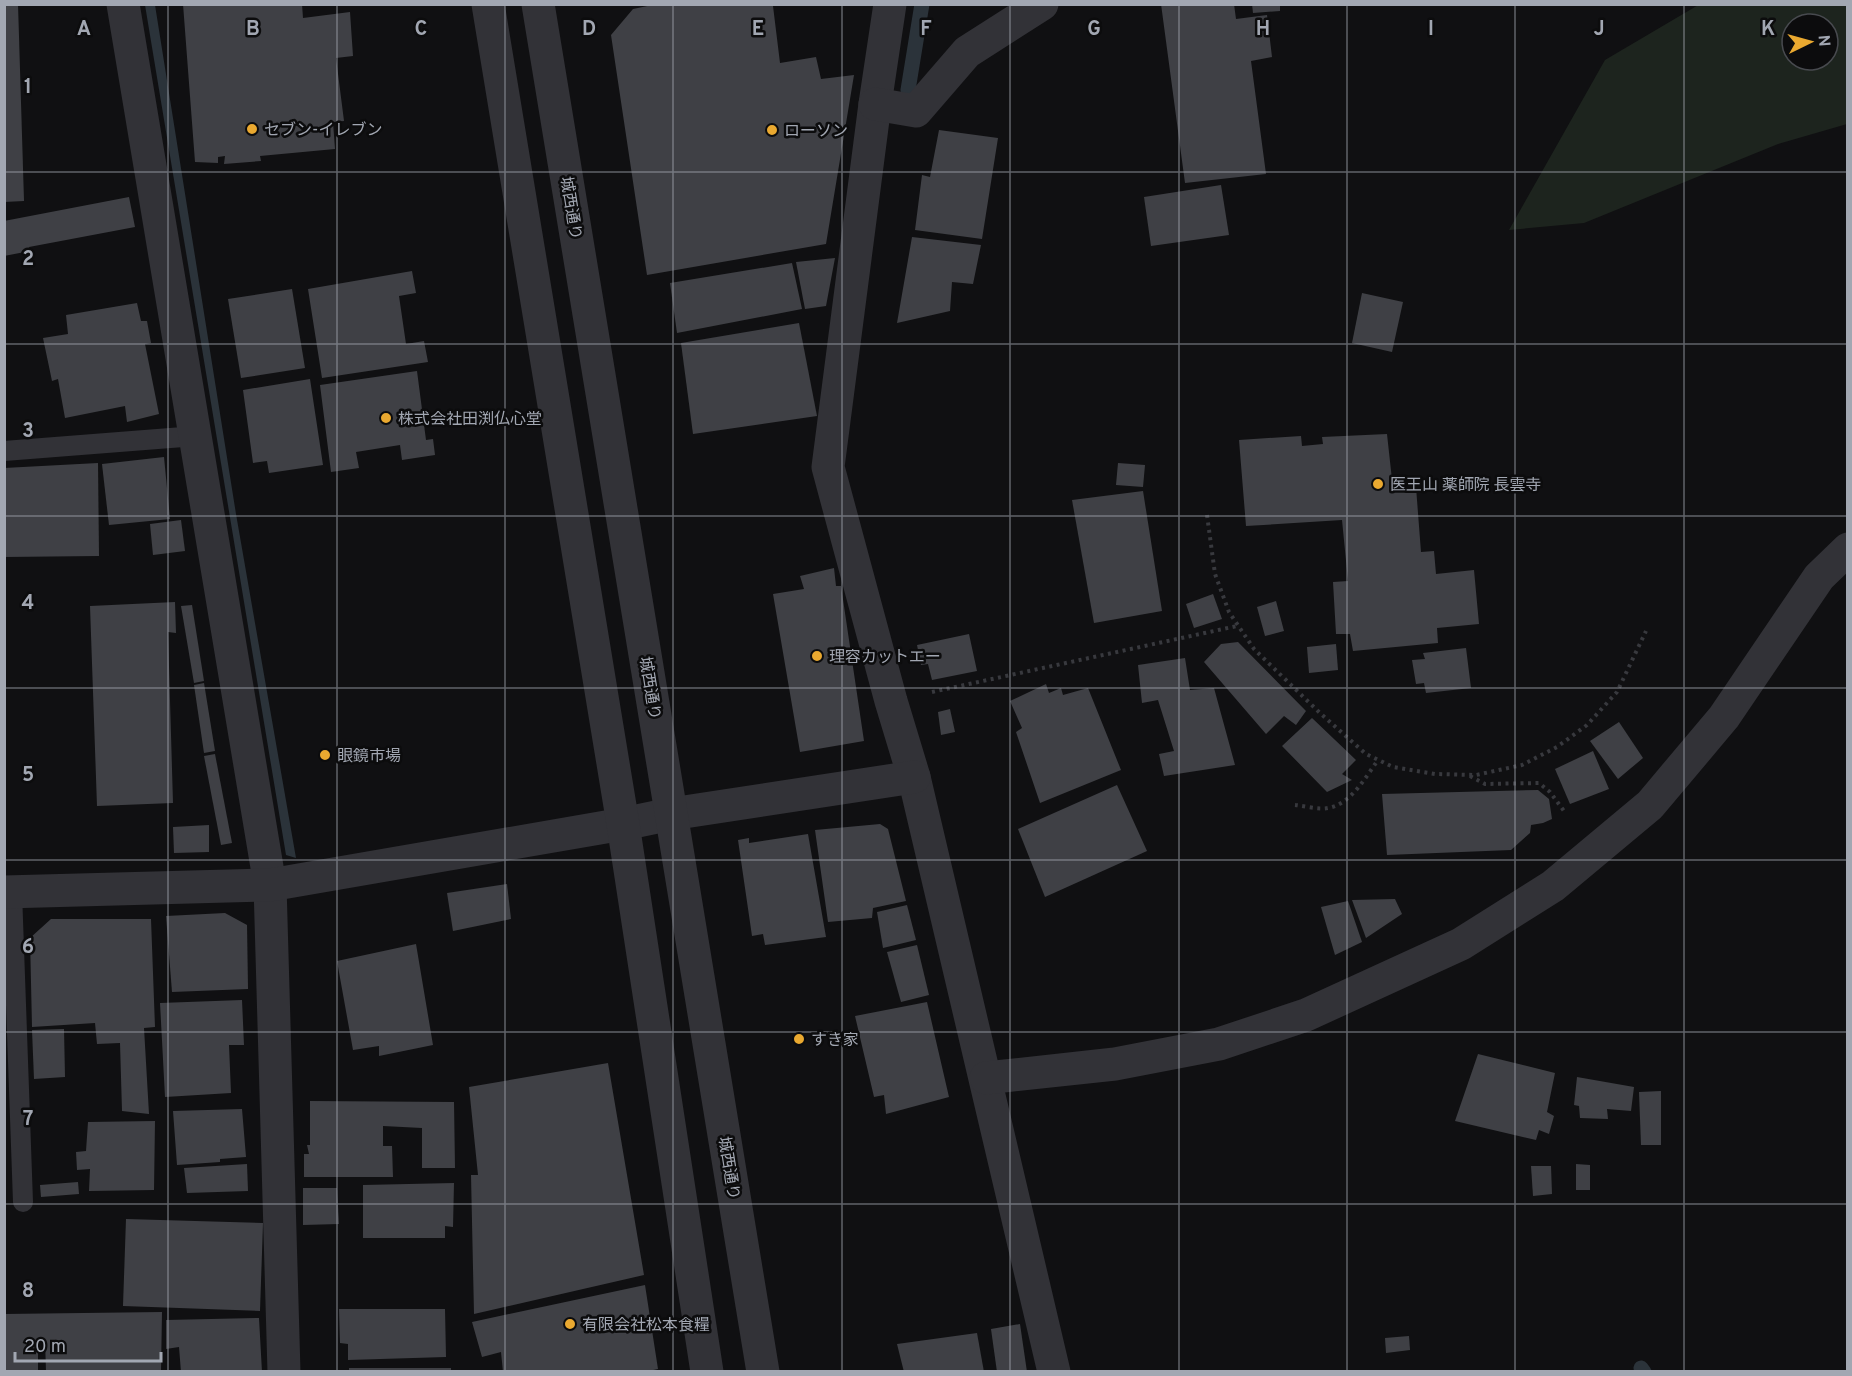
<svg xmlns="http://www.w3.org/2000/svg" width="1852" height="1376" font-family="Overpass,'Noto Sans JP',sans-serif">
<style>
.green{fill:#1d241e;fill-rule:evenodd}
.water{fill:#2b333a}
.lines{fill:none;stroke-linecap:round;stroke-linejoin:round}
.stream{stroke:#2b333a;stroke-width:15}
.building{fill:#3f4045}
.path{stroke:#38393e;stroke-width:4;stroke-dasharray:3 4.5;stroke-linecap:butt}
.service{stroke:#323237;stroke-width:20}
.minor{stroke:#323237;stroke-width:33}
.tertiary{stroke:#323237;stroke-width:33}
.grid{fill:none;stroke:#a2a7b2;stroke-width:1.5;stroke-opacity:0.55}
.poi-dot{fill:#eaa930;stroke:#0c0c0d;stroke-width:2}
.labels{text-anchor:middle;stroke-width:5;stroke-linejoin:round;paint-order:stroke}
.poi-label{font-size:16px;fill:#a2a7b2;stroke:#0c0c0d;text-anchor:start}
.street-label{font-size:16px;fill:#a2a7b2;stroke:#0c0c0d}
.grid-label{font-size:20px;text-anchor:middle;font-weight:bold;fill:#a2a7b2;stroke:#0c0c0d;stroke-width:5;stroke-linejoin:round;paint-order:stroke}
</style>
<rect width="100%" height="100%" fill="#101012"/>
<path class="green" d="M1700,4l147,1v119l-69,20 -194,79 -75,7 96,-170zM1792,24h36v36h-36z"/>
<polygon class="water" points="145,5 155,5 236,514 296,858 286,855"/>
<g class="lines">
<g class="stream">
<polyline points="908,90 922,4"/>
<polyline points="1641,1368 1644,1372"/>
</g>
</g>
<g class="building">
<polygon points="4,4 18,4 24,201 4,202"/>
<polygon points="183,4 302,4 303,18 350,12 353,56 336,58 344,121 333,122 335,149 260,156 261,161 224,164 225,156 218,157 218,163 195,162"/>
<polygon points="657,4 773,6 780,63 816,57 821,79 854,75 826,244 647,275 611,35 633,9"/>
<polygon points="1161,4 1234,4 1236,19 1267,15 1272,57 1251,61 1266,174 1185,183"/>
<polygon points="1252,4 1280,4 1280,11 1253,13"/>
<polygon points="939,130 998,138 982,239 915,230 922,175 930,177"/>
<polygon points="1221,185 1229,235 1151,246 1144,197"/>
<polygon points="129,197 135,227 29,247 30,251 4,256 4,221"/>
<polygon points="912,237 981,245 973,284 952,282 950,311 897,323"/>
<polygon points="835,258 826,306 805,309 796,262"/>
<polygon points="792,263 802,309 677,333 670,283"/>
<polygon points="412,271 416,293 399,296 406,344 424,341 428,362 322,378 308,289"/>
<polygon points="292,289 305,368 241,378 228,299"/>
<polygon points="1362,293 1403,302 1392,352 1352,343"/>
<polygon points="137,303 141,321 147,321 151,343 145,344 159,414 127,422 125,406 65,418 58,379 52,381 43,338 68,334 66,315"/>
<polygon points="799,323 817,416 693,434 681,343"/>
<polygon points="417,371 426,440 433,439 435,455 402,460 400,445 356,452 359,468 331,472 320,385"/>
<polygon points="310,379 323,465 269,473 267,461 253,463 243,390"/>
<polygon points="1387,434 1393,489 1416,487 1421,552 1434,551 1436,574 1474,570 1479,624 1437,628 1438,643 1353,651 1350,634 1336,634 1333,582 1348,581 1342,520 1246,526 1239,440 1301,436 1302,446 1323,444 1322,437"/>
<polygon points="164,457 170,519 109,525 102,464"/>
<polygon points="98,463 99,556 4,557 4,468"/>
<polygon points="1118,463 1145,465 1143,487 1116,485"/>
<polygon points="1143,491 1162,611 1094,623 1072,500"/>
<polygon points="181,520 185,551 153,555 150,524"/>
<polygon points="834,568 836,586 841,586 864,741 800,752 773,594 804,589 800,576"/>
<polygon points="1213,594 1222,619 1194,628 1186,604"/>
<polygon points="1276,601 1284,631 1265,636 1257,607"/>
<polygon points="175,602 176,633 168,632 173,803 97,806 90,606"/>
<polygon points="192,605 204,681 194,683 181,606"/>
<polygon points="969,634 977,671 932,680 928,664 921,665 917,645"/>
<polygon points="1238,642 1306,711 1296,725 1284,716 1266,734 1204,662 1221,644"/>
<polygon points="1336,644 1338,670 1309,673 1307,647"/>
<polygon points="1466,648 1471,688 1426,693 1424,683 1416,684 1412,660 1425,659 1423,653"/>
<polygon points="1185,658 1190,690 1214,688 1235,765 1164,776 1159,754 1174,751 1158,700 1142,703 1138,665"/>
<polygon points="204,683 215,751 204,753 194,685"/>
<polygon points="1046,684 1049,693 1061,688 1063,695 1088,688 1121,770 1040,803 1016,732 1022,728 1010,701"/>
<polygon points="950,709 955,732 941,735 938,712"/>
<polygon points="1312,718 1356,760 1342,774 1352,780 1327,792 1282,746"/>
<polygon points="1619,722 1643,758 1618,779 1590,741"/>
<polygon points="1593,751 1609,789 1570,804 1555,769"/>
<polygon points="215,754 232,843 221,845 204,756"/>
<polygon points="1117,785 1147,851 1045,897 1018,829"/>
<polygon points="1538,790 1549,799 1552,819 1543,823 1531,825 1530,833 1511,850 1387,855 1382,794"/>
<polygon points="880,824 888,829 906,901 873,908 872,918 828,922 815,830"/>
<polygon points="209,825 209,852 174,853 173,827"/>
<polygon points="808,834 826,937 765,945 763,934 752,936 738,840 749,838 749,843"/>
<polygon points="507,884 511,919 453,931 447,893"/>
<polygon points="1395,899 1402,914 1366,938 1352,900"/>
<polygon points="1348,901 1362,942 1335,955 1321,907"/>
<polygon points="907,905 916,940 883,948 877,912"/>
<polygon points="225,913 247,925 248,989 172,992 166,916"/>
<polygon points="51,919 151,919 155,1027 144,1028 149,1114 122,1111 120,1043 97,1044 95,1023 32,1027 30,938"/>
<polygon points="416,944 433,1045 379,1056 379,1046 353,1050 337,961"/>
<polygon points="917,945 929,995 901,1002 887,952"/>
<polygon points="242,1000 244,1045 229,1045 231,1093 165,1097 160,1003"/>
<polygon points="927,1002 949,1097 886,1114 884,1095 874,1097 855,1016"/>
<polygon points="64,1029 65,1077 34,1079 32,1030"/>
<polygon points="1478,1054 1555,1073 1547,1112 1554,1116 1549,1134 1539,1130 1536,1140 1455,1121"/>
<polygon points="608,1063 644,1275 474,1314 471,1175 478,1175 469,1087"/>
<polygon points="1577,1077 1634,1087 1631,1111 1607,1109 1608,1119 1580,1118 1579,1106 1574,1105"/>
<polygon points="1661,1091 1661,1145 1641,1145 1639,1092"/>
<polygon points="310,1101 454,1102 455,1168 422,1168 422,1128 383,1126 383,1146 392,1146 393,1177 304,1177 304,1154 309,1154 307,1145 310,1145"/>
<polygon points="242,1109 246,1157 220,1159 220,1162 177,1165 173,1111"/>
<polygon points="155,1121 154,1190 89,1191 90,1169 77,1170 76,1152 86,1151 88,1122"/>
<polygon points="247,1164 248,1191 187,1193 184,1168"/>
<polygon points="1576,1164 1590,1165 1590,1190 1576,1190"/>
<polygon points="1531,1166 1551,1166 1552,1194 1533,1196"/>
<polygon points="78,1182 79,1194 41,1197 40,1185"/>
<polygon points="454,1183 453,1227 445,1226 445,1238 363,1238 363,1185"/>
<polygon points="303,1188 337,1188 339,1224 303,1225"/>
<polygon points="126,1219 263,1223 260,1311 123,1306"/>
<polygon points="645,1285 658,1369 644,1372 503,1372 501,1352 482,1357 472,1322"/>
<polygon points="339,1309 445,1309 446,1357 348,1360 348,1344 340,1343"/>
<polygon points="162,1312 161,1372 46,1372 45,1339 38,1342 38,1372 4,1372 4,1314"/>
<polygon points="259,1318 262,1372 181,1372 179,1347 166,1349 166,1320"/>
<polygon points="1020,1324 1027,1372 997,1372 991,1329"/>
<polygon points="977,1333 984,1372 904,1372 897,1344"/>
<polygon points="1409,1336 1410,1350 1386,1353 1385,1338"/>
<rect x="349" y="1368" width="102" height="4"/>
</g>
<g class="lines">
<g class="path">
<polyline points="1207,515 1215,574 1229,612 1254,649 1321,714 1366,754 1393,767 1435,774 1476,775 1522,765 1557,747 1587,725 1617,692 1646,631"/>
<polyline points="932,692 1237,626"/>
<polyline points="1470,776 1485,784 1539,783 1550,792 1564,811"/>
<path d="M1295,805c10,1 23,5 33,3 23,-4 37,-30 50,-48"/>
</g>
<g class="service">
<polyline points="4,451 196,436"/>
<polyline points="12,892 23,1202"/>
</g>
<g class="minor">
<polyline points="123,4 270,885 284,1372"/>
<polyline points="890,4 875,104 828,467 891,701 914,777 1054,1372"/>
<polyline points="875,104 916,111 967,52 1042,4"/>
<polyline points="4,892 270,885 623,824 671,814 914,777"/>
</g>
<g class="tertiary">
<polyline points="488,4 623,824 707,1372"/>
<polyline points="538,4 763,1372"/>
<polyline points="986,1078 1115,1064 1219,1044 1306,1015 1461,944 1553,886 1650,805 1724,717 1819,577 1848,549"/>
</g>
</g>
<path class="grid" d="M168,4v1368M337,4v1368M505,4v1368M673,4v1368M842,4v1368M1010,4v1368M1179,4v1368M1347,4v1368M1515,4v1368M1684,4v1368M4,172h1844M4,344h1844M4,516h1844M4,688h1844M4,860h1844M4,1032h1844M4,1204h1844"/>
<g class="poi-dot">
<circle cx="252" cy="129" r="6"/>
<circle cx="772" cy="130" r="6"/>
<circle cx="386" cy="418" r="6"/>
<circle cx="1378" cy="484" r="6"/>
<circle cx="817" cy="656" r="6"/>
<circle cx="325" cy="755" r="6"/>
<circle cx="799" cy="1039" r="6"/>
<circle cx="570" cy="1324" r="6"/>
</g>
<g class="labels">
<g class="poi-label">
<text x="264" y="135">セブン-イレブン</text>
<text x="784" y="136">ローソン</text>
<text x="398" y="424">株式会社田渕仏心堂</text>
<text x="1390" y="490">医王山 薬師院 長雲寺</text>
<text x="829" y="662">理容カットエー</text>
<text x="337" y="761">眼鏡市場</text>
<text x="811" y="1045">すき家</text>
<text x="582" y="1330">有限会社松本食糧</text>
</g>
<g class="street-label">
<text transform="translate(572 208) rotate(81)" y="6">城西通り</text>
<text transform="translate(651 688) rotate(81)" y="6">城西通り</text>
<text transform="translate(730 1168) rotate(81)" y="6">城西通り</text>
</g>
</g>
<g class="grid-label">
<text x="84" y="35">A</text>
<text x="253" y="35">B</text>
<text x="421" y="35">C</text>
<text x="589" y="35">D</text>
<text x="758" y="35">E</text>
<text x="926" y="35">F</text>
<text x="1094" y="35">G</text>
<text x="1263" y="35">H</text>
<text x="1431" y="35">I</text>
<text x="1599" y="35">J</text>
<text x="1768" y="35">K</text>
<text x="28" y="93">1</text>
<text x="28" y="265">2</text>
<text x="28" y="437">3</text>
<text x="28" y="609">4</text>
<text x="28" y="781">5</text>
<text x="28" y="953">6</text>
<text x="28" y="1125">7</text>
<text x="28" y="1297">8</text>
</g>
<rect width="1852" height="1376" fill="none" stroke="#a2a7b2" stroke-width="12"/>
<g transform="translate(1810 42) rotate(85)"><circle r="28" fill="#0c0c0d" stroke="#484a4f" stroke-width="1.5"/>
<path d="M0-4.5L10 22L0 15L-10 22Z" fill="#eaa930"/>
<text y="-9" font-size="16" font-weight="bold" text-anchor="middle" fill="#a2a7b2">N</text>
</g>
<path d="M15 1352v9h146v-9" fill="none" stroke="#a2a7b2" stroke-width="3"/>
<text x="24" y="1352" font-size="18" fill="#a2a7b2" stroke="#0c0c0d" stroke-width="4.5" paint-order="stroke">20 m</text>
</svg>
